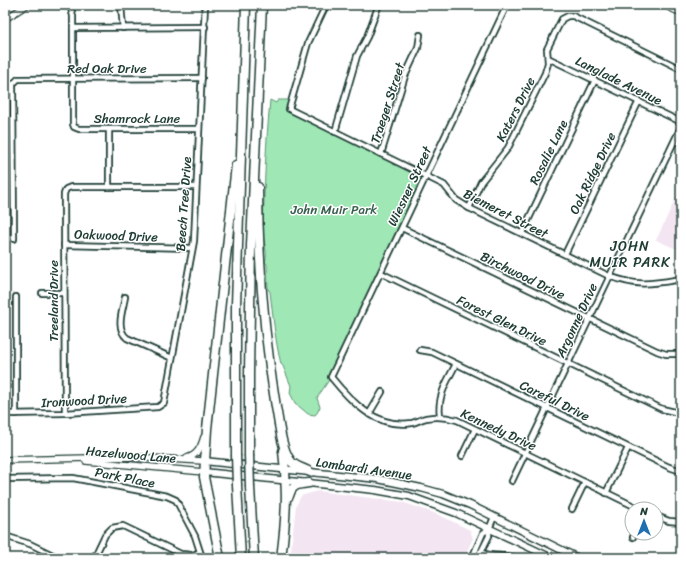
<svg xmlns="http://www.w3.org/2000/svg" width="686" height="563" font-family="Sriracha,sans-serif">
<style>
.built{fill:#f3e6f2}
.green{fill:#9fe7b5;stroke:#5f9274}
.lines{fill:none;stroke-linecap:round;stroke-linejoin:round}
.minor-casing{stroke:#1f3d34;stroke-width:8}
.tertiary-casing{stroke:#1f3d34;stroke-width:8}
.secondary-casing{stroke:#1f3d34;stroke-width:9}
.motorway-casing{stroke:#1f3d34;stroke-width:11}
.minor{stroke:#fff;stroke-width:4.5}
.tertiary{stroke:#fff;stroke-width:5.5}
.secondary{stroke:#fff;stroke-width:6}
.motorway{stroke:#fff;stroke-width:8}
.motorway-bridge-casing{stroke:#1f3d34;stroke-width:11;stroke-linecap:butt}
.motorway-bridge{stroke:#fff;stroke-width:8}
.labels{text-anchor:middle;stroke-width:3;stroke-linejoin:round;paint-order:stroke}
.street-label{font-size:13px;fill:#1f3d34;stroke:#fff}
.park-label{font-size:13px;fill:#395f4e;stroke:#fff}
.neighbourhood-label{font-size:14px;letter-spacing:1px;fill:#1f3d34;stroke:#fff}
</style>
<rect width="100%" height="100%" fill="#fff"/>
<filter id="ink" filterUnits="userSpaceOnUse"><feTurbulence type="fractalNoise" baseFrequency=".025" numOctaves="2"/><feDisplacementMap in="SourceGraphic" scale="8" xChannelSelector="R" yChannelSelector="G"/><feConvolveMatrix kernelMatrix="1 2 1 2 8 2 1 2 1" color-interpolation-filters="sRGB"/></filter>
<g filter="url(#ink)">
<g class="built">
<polygon points="681,187 681,251 656,240"/>
<polygon points="317,491 402,502 437,514 470,530 473,538 464,558 290,558 296,506 301,496"/>
</g>
<path class="green" d="M270,100l6,3 2,-3h9l5,9 7,5 5,-1 11,8 112,55 -96,201 -14,21 3,9 -3,6 -2,2 -7,-1 -13,-11 -5,-10 1,-7 -8,-20 -2,-2c-6,-24 -8,-48 -11,-72l-2,-3 -1,-25 -2,-2c4,-11 -3,-21 -2,-33 1,-42 3,-86 7,-129z"/>
<g class="lines">
<defs>
<g id="minor">
<polyline points="70,5 73,16 73,124 74,127 79,129 199,129"/>
<polyline points="121,5 123,28"/>
<path d="M326,5l-18,38 -19,66 149,73 6,3 12,15 13,8 140,68c29,11 42,8 72,3"/>
<path d="M507,5l-176,372c20,25 46,52 81,46 5,-1 9,-4 14,-5 11,-2 21,-1 31,2l183,89"/>
<polyline points="73,28 205,27"/>
<polyline points="548,58 681,122"/>
<polyline points="109,129 109,187"/>
<polyline points="335,132 357,56 367,37 378,7"/>
<polyline points="381,154 405,76 418,48 420,35"/>
<polyline points="469,208 481,182 508,148 545,73 548,63 547,49 562,19 568,16 573,16 681,69"/>
<polyline points="402,228 657,351 666,354 681,354"/>
<polyline points="522,233 595,80"/>
<polyline points="14,239 13,84 18,79 202,78"/>
<polyline points="64,245 192,248"/>
<polyline points="565,254 639,101"/>
<polyline points="381,273 662,409 675,412 681,412"/>
<polyline points="42,293 64,293"/>
<path d="M125,297c-2,13 -10,31 2,41l45,20"/>
<polyline points="420,350 432,352 669,467 681,471"/>
<polyline points="65,413 64,194 66,189 71,187 196,187"/>
<polyline points="5,414 65,413 158,407 164,403 194,241 205,5"/>
<polyline points="16,414 16,297"/>
<polyline points="369,414 382,392"/>
<path d="M440,416c-3,-19 7,-35 16,-52"/>
<polyline points="462,456 475,429"/>
<polyline points="5,479 73,478 167,496 176,500 195,536 202,558"/>
<polyline points="512,481 681,127"/>
<polyline points="606,493 628,448"/>
<polyline points="572,509 585,482"/>
<polyline points="656,516 669,521 681,522"/>
<polyline points="5,536 30,544 59,558"/>
<polyline points="633,537 635,533"/>
<path d="M480,552c12,6 24,2 36,6"/>
<polyline points="94,558 105,535 112,528 123,526 181,554 193,555 200,552"/>
<polyline points="472,558 483,533 489,529"/>
<polyline points="478,558 489,536 489,529 494,517"/>
</g>
<g id="tertiary">
<polyline points="664,5 681,13"/>
<polyline points="5,19 27,5"/>
<path d="M187,458c11,-3 14,-11 17,-21"/>
<polyline points="5,460 131,457 204,461"/>
<polyline points="86,461 204,472"/>
</g>
<g id="secondary">
<polyline points="204,461 378,479 421,488 443,494 470,505 578,558"/>
<polyline points="204,472 375,490 409,496 456,513 552,558"/>
</g>
<g id="motorway">
<path d="M258,187c0,73 6,148 18,220 3,15 5,40 14,53 4,7 14,8 20,12"/>
<polyline points="236,455 236,305 246,5"/>
<polyline points="249,455 249,373 251,245 262,5"/>
<polyline points="237,485 241,558"/>
<polyline points="250,487 254,558"/>
<path d="M289,496c3,-12 10,-12 20,-13"/>
<polyline points="220,558 204,477 207,429 236,165"/>
<path d="M281,558c5,-37 7,-69 2,-107"/>
</g>
</defs>
<use href="#minor" class="minor-casing"/>
<use href="#tertiary" class="tertiary-casing"/>
<use href="#secondary" class="secondary-casing"/>
<use href="#motorway" class="motorway-casing"/>
<use href="#minor" class="minor"/>
<use href="#tertiary" class="tertiary"/>
<use href="#secondary" class="secondary"/>
<use href="#motorway" class="motorway"/>
<defs>
<g id="motorway-bridge">
<polyline points="236,455 237,485"/>
<polyline points="249,455 250,487"/>
</g>
</defs>
<use href="#motorway-bridge" class="motorway-bridge-casing"/>
<use href="#motorway-bridge" class="motorway-bridge"/>
</g>
</g>
<g class="labels">
<g class="street-label">
<text x="107" y="73">Red Oak Drive</text>
<text transform="translate(619 80) rotate(26)" y="5">Langlade Avenue</text>
<text transform="translate(387 103) rotate(-72)" y="5">Traeger Street</text>
<text transform="translate(515 109) rotate(-63)" y="5">Katers Drive</text>
<text x="137" y="123">Shamrock Lane</text>
<text transform="translate(548 152) rotate(-64)" y="5">Rosalie Lane</text>
<text transform="translate(592 173) rotate(-64)" y="5">Oak Ridge Drive</text>
<text transform="translate(409 186) rotate(-65)" y="5">Wiesner Street</text>
<text transform="translate(183 204) rotate(-86)" y="5">Beech Tree Drive</text>
<text transform="translate(506 213) rotate(27)" y="5">Biemeret Street</text>
<text transform="translate(116 235) rotate(2)" y="5">Oakwood Drive</text>
<text transform="translate(523 275) rotate(26)" y="5">Birchwood Drive</text>
<text transform="translate(53 301) rotate(-90)" y="5">Treeland Drive</text>
<text transform="translate(502 320) rotate(26)" y="5">Forest Glen Drive</text>
<text transform="translate(576 320) rotate(-65)" y="5">Argonne Drive</text>
<text transform="translate(84 400) rotate(-3)" y="5">Ironwood Drive</text>
<text transform="translate(555 400) rotate(26)" y="5">Careful Drive</text>
<text transform="translate(499 429) rotate(25)" y="5">Kennedy Drive</text>
<text transform="translate(131 454) rotate(5)" y="5">Hazelwood Lane</text>
<text transform="translate(364 468) rotate(8)" y="5">Lombardi Avenue</text>
<text transform="translate(125 477) rotate(11)" y="5">Park Place</text>
</g>
<g class="park-label">
<text x="334" y="214">John Muir Park</text>
</g>
<g class="neighbourhood-label">
<text x="630" y="251">JOHN<tspan x="630" dy="16">MUIR PARK</tspan></text>
</g>
</g>
<rect width="686" height="563" fill="none" stroke="#fff" stroke-width="20"/>
<rect x="10" y="10" width="666" height="543" fill="none" stroke="#1f3d34" stroke-width="1.5" filter="url(#ink)"/>
<g transform="translate(644 521)"><circle r="19" fill="#ffffff" stroke="#a5b1ae"/>
<path d="M0-3L7 15L0 10L-7 15Z" fill="#1f6fb2"/>
<text y="-6" font-size="11" font-weight="bold" text-anchor="middle" fill="#1f3d34">N</text>
</g>
</svg>
